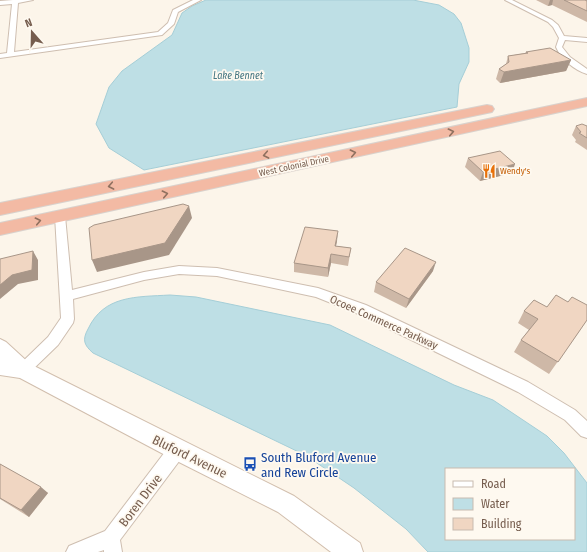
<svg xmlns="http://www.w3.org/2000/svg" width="587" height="552" font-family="'Fira Sans Condensed',sans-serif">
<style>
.water{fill:#bedfe5;stroke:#a5ced7;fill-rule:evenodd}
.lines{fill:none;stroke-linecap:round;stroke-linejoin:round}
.street-casing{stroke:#cebeb0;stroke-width:2}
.secondary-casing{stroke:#d1bead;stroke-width:2}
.highway-casing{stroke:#d9d2cd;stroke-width:2}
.street{fill:#fff;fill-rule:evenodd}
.secondary{fill:#fff;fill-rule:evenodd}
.highway{fill:#f3baa4;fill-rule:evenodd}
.wall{fill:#ceb8a7}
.shaded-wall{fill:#a89688}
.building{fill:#f0d6c2;stroke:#a89688}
.oneway{stroke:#8f705f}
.labels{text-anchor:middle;stroke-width:3.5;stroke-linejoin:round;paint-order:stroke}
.far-street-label{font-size:9px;fill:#765d4e;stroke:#fef9f0}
.far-food-label{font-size:9px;fill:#c56008;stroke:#fef9f0;text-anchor:start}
.far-water-label{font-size:10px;font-style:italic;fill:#447682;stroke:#fef9f0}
.street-label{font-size:11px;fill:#765d4e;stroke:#fef9f0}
.near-street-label{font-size:13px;fill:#765d4e;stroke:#fef9f0}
.near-transit-label{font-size:13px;fill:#164399;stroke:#fef9f0;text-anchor:start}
</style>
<rect width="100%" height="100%" fill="#fcf5ea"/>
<g class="water">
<polygon points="206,0 413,0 439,5 454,14 461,23 469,48 469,62 459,84 457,107 144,170 109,148 96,124 109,87 122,71 172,35 182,13 192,6"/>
<path d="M170,295l26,2 134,28 124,60 39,15 54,36 17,17 23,30v69h-159l-22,-23 -52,-41 -49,-33 -212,-102c-9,-8 -11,-13 -5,-24 16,-34 48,-32 82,-34zM446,469h128v70h-128z"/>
</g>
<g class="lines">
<defs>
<g id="street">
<polygon points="13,0 33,0 18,3 14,52 158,32 168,23 173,10 193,0 201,0 178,12 174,24 162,35 0,58 0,54 7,53 12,4 0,5 0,1"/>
<path d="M505,0h7l40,20 6,5 6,11 23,2v4l-22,-2 -3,7 8,10 17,12v5c-13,-4 -26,-15 -31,-27l3,-9 -6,-11 -5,-5z"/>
<polygon points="60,213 65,216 72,290 144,272 179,266 217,268 318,288 366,305 528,382 575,410 587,421 587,438 581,436 565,420 518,392 356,313 316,297 217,276 179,274 144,280 73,299 74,319 73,323 58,345 28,374 23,376 18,374 16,370 18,366 48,337 61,318 55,216"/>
<polygon points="177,442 183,444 185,450 183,456 120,540 122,552 104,552 104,550 98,552 66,552 69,546 105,531 171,444"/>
</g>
<polygon id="secondary" points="0,339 6,342 30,364 294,496 360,543 363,552 331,552 278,512 169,457 20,378 0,375"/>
<g id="highway">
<polygon points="587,98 587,106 0,235 0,223"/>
<polygon points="487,105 492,106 494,109 492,112 0,215 0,203"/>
</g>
</defs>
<use href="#street" class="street-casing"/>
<use href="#secondary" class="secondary-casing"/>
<use href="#highway" class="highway-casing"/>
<use href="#street" class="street"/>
<use href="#secondary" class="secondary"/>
<use href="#highway" class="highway"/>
</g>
<g class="wall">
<polygon points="536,0 587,0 587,22 552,5 548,6"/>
<polygon points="526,52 571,60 566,71 500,83 496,79 499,69 506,64 508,56 525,53"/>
<polygon points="576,126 587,126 587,150 575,142 576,140 572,135"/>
<polygon points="468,158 512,173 480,181 465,167"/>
<polygon points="337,241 336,246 351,248 348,266 331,263 328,277 294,272 294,263"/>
<polygon points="433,271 406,308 374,292 376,282"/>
<polygon points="547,307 587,320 549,374 514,352 521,340 529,330 518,323 524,311"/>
<polygon points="0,464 48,493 29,517 0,499"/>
</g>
<g class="shaded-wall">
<polygon points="550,0 553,0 552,5 548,6"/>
<polygon points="571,60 566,71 500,83 504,72"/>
<polygon points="515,164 512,173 480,181 483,172"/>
<polygon points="189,206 192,218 169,255 97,272 92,260"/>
<polygon points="338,231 337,241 334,255 335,246"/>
<polygon points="33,251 38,260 38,280 18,284 0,299 0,285"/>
<polygon points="331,254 331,263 328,277 328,268"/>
<polygon points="436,262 433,271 406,308 409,299"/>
<polygon points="41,487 48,493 29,517 21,510"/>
</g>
<g class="building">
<polygon points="564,0 585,0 587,1 587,11"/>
<polygon points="550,48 571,60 504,72 499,69 509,62 508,56 528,53 526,52"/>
<polygon points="582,124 587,126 587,138 579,133 581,132 576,126"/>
<polygon points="500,151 515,164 483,172 468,158"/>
<polygon points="183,204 189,206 165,243 92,260 89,228 94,225"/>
<polygon points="305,227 338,231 335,246 351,248 349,257 331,254 328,268 294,263"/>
<polygon points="405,248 436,262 409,299 376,282"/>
<polygon points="33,251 32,270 12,275 0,285 0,259"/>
<polygon points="556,295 568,302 572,297 587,305 587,320 558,362 521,340 538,319 524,311 534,300 547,307"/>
<polygon points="0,464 41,487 21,510 0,498"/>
</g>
<defs><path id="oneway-chevron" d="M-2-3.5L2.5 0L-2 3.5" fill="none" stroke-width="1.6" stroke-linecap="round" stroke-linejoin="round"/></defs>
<g class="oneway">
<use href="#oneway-chevron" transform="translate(451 132) rotate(-12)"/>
<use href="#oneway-chevron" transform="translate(353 153) rotate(-12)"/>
<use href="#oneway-chevron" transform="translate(266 155) rotate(169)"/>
<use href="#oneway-chevron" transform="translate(111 186) rotate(169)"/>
<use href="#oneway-chevron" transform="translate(165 194) rotate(-12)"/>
<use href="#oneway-chevron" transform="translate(38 221) rotate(-12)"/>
</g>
<defs>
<symbol id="restaurant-bare" viewBox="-9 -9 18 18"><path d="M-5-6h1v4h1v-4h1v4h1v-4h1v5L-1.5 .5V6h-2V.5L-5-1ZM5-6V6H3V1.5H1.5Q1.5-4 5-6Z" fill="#e8710a" stroke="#fef9f0" stroke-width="2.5" paint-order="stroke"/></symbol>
<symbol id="bus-bare" viewBox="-9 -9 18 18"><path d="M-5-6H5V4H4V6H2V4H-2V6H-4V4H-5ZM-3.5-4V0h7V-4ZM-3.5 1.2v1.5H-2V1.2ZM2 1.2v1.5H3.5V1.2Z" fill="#1a4fb4" stroke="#fef9f0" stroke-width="2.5" paint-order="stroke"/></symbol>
</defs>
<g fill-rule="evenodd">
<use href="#restaurant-bare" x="479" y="161" width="20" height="20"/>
<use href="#bus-bare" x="240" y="454" width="20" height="20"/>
</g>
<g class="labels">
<g class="far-street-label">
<text transform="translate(294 166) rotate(-12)" y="3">West Colonial Drive</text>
</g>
<g class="far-food-label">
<text x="500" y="174">Wendy's</text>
</g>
<g class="far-water-label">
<text x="238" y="79">Lake Bennet</text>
</g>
<g class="street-label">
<text transform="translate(384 322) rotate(24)" y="4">Ocoee Commerce Parkway</text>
</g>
<g class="near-street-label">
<text transform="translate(190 456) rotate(26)" y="5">Bluford Avenue</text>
<text transform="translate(140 500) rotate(-53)" y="5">Boren Drive</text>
</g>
<g class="near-transit-label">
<text x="261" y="462">South Bluford Avenue<tspan x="261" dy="15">and Rew Circle</tspan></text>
</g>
</g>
<rect x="445" y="468" width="130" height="72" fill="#fef9f0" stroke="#c8bbaf"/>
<rect x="453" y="481" width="20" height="6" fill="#ffffff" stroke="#c8bbaf"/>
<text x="481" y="488" font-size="12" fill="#765d4e">Road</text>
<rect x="453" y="498" width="20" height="12" fill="#bedfe5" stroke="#c8bbaf"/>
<text x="481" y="508" font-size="12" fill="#765d4e">Water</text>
<rect x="453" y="518" width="20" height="12" fill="#f0d6c2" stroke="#c8bbaf"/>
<text x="481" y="528" font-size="12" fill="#765d4e">Building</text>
<g transform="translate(32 32) rotate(340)" stroke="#fef9f0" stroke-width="3" paint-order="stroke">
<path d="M0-3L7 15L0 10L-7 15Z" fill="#765d4e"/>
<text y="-6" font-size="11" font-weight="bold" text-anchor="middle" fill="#765d4e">N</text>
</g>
</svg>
